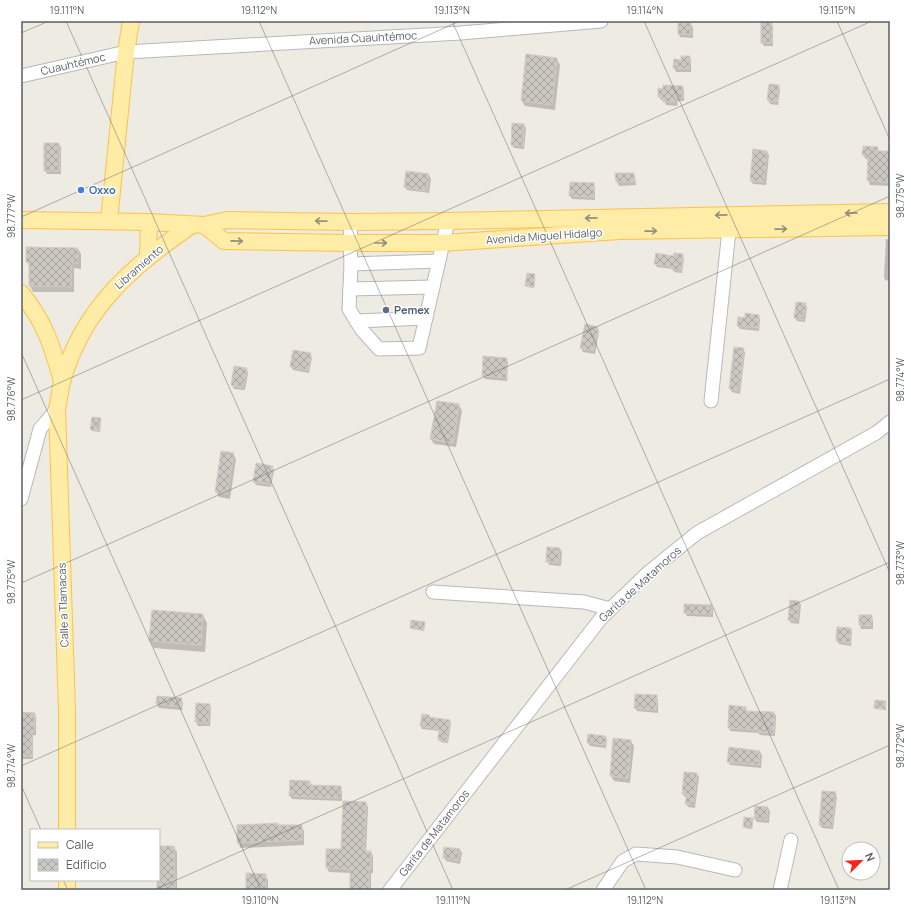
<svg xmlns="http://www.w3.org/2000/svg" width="911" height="911" font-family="Manrope,sans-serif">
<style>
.shadow{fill:#0003}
.building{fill:url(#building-cross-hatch);stroke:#d4ccc0}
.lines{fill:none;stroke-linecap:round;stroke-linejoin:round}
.minor-casing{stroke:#b5b9bd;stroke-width:15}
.major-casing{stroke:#fdc24c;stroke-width:18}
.minor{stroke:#fff;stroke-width:13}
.major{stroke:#ffeca6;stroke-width:16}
.oneway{stroke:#94907b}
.ticks{fill:none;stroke:#5a5f64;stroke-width:1;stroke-opacity:0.45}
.shop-dot{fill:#3f7fe0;stroke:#fff;stroke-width:1.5}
.service-dot{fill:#5c6f8a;stroke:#fff;stroke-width:1.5}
.labels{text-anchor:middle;stroke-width:3;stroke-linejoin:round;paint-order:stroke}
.street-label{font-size:11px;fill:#5a5f64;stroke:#fff}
.shop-label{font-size:11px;font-weight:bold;fill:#366cbe;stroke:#fff;text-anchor:start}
.service-label{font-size:11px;font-weight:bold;fill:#4e5e75;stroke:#fff;text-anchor:start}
.neatline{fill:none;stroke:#5a5f64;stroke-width:1.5}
.ticks-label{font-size:10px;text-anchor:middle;fill:#5a5f64}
</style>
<defs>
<pattern id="building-cross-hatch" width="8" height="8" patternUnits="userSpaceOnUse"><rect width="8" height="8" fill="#cbc7c1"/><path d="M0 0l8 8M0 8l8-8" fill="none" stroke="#a8a5a0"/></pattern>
</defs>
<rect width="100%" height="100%" fill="#eeebe2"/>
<g class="shadow">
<polygon points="771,23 773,27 773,46 764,46 762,43"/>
<polygon points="691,24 693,28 693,38 680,37 679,34"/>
<polygon points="689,57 691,60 691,72 676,72 674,68 674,60 682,61"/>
<polygon points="557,59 560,65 555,110 525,106 522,101"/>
<polygon points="770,85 778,86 780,89 778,105 770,104 768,100"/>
<polygon points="682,87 684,90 684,101 678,101 677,106 666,105 664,100 661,100 659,96"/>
<polygon points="524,125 526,128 524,149 514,148 512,145"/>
<polygon points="59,144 61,147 61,174 47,174 45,170"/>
<polygon points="877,148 890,168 890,186 870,185 868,180 869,160 866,159 863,155"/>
<polygon points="767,152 769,155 766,185 753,184 751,181"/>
<polygon points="616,174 633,174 635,177 636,185 619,186 617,182"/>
<polygon points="429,175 431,179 429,193 407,190 405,187"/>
<polygon points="571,183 594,184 595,188 595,200 572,199 570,196"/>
<polygon points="886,239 890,240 890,281 885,280 884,277"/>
<polygon points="27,248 78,249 81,254 81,269 74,268 74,292 33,292 30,286 30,267 27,262"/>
<polygon points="682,255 684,258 682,273 674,272 673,269 657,267 655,264"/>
<polygon points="535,275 534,288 527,287 526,286"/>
<polygon points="805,304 807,307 805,322 797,321 795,318"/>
<polygon points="759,316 760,320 759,331 740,329 738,326 746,319"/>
<polygon points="586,325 597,327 599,331 595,354 583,352 581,348"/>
<polygon points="743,349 745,353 740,394 732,392 730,389"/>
<polygon points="310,354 312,357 309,373 293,370 291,366"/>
<polygon points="890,357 890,369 888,366"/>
<polygon points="506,359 508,362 507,381 485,379 483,376"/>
<polygon points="246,369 248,372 245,390 234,389 232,385"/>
<polygon points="459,405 462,411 456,447 434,444 431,439"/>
<polygon points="101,419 100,432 92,431 91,429"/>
<polygon points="233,454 236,459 230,499 219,497 216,492"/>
<polygon points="272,467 274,470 271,487 256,485 254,481"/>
<polygon points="560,549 562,552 561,566 549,565 548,561"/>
<polygon points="799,602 801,605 799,624 791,623 789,620"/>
<polygon points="711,606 713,609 713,617 687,616 685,613"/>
<polygon points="203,615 207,623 205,652 154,648 150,641"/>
<polygon points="860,616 871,616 873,620 873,629 861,629 860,625"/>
<polygon points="412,622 424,623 424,631 412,629"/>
<polygon points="851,629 852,632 851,646 839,644 837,641"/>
<polygon points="636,695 656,696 658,700 658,713 637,711 635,708"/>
<polygon points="157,697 181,699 183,703 182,710 159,708 157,704"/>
<polygon points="886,702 886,710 876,709 875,708"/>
<polygon points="197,704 209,705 211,708 210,726 198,726 196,722"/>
<polygon points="745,708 748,712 774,713 776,716 775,736 760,735 758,733 730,731 729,727"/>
<polygon points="21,713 34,714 36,717 36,735 33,735 33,759 21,759"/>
<polygon points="422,715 429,716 430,718 449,721 451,723 448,743 441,742 439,739 440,731 422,729 421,726"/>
<polygon points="605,737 607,740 606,748 590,746 588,743"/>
<polygon points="631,741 634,746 630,783 614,781 611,776"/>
<polygon points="760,752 762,755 761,768 730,765 728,761"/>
<polygon points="697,774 699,777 695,808 688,807 686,804 687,797 685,797 683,794"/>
<polygon points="310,782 312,786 340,787 342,791 342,801 292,799 290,796"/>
<polygon points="835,793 837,797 833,829 822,828 820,825"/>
<polygon points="366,803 368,807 366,852 371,852 373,856 373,873 371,873 371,890 351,890 351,873 329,872 327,868 342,850"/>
<polygon points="768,808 770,811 769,823 757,822 755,819"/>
<polygon points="753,819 752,829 744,828 744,827"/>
<polygon points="278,826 301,826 304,831 304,845 241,848 238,843"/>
<polygon points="159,847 174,847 177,852 177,890 158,890"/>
<polygon points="460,850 462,853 460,864 446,861 444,858"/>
<polygon points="265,875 268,880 268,890 247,890"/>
</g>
<g class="building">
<rect x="761" y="22" width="11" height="21"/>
<polygon points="678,23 691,23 691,35 678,34"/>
<polygon points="526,54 557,58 552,105 521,101"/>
<polygon points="681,56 690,56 689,69 673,68 674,59 681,60"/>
<polygon points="769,84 779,85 777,102 767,100"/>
<polygon points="663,85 683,86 683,98 676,98 676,102 663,102 663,97 658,97 658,88 663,89"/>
<polygon points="512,123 524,124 523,146 511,145"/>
<polygon points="44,143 59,143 60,171 44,171"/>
<polygon points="863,146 878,147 878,151 890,151 890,183 867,180 868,156 862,155"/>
<polygon points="753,149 767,151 764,182 750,181"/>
<polygon points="406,171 429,174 427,191 404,187"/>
<polygon points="615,173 634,173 634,182 616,182"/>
<polygon points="570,182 594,183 594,197 569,196"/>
<polygon points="26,247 78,248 78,263 72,263 71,287 29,286 29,262 26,262"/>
<polygon points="656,253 673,256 674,253 683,254 681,271 672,270 672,267 654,264"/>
<polygon points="527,273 535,274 534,287 525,286"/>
<polygon points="796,302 806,303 803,320 794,318"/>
<polygon points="745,313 759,315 758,328 737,326 738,317 745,318"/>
<polygon points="585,324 598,327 593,351 580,348"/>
<polygon points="734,347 744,348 739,391 729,389"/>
<polygon points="293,350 311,353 308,370 290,367"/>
<polygon points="483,356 507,358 506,378 482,376"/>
<polygon points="234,366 247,368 243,388 231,385"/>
<polygon points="437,401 459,404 453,443 430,439"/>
<polygon points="92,417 101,418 99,431 90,429"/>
<polygon points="221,451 234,453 227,494 215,492"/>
<polygon points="256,463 273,466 270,484 253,482"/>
<polygon points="547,547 560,548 559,563 546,562"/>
<polygon points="790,600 799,601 797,621 788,620"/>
<polygon points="684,604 712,605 711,614 684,613"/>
<polygon points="152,610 203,614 201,645 149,641"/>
<polygon points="859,615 872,615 871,626 859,625"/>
<polygon points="411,620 425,622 424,630 410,628"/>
<polygon points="837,627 851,628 850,643 836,641"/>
<polygon points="635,694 657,695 656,710 634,708"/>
<polygon points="157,696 182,698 181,707 156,704"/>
<polygon points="875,700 886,701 885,709 874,708"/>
<polygon points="196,703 210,704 208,724 195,722"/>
<polygon points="729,705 746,707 746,711 774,712 774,733 757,732 757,730 728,728"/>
<polygon points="21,712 35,713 34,732 32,732 32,756 21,756"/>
<polygon points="422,714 429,715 429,717 450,720 447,741 438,740 439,729 420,726"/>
<polygon points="588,734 606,736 605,745 587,743"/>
<polygon points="613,738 631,740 628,778 610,776"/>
<polygon points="729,747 760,751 759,765 727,762"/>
<polygon points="684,772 697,773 694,805 685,804 687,794 682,794"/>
<polygon points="290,780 310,781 310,785 341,786 341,798 289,796"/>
<polygon points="822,791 836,792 832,826 819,825"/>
<polygon points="343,801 366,802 364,851 371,851 371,869 369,869 369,890 350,890 350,869 326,868 326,849 341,849"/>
<polygon points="755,806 768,807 767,820 754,819"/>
<polygon points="744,817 753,818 752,828 743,827"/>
<polygon points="278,823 278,825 302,825 302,840 237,843 237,825"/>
<polygon points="159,846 174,846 175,890 157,890 157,880 159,880"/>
<polygon points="444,847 460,849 458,861 443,858"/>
<polygon points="246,873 266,874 266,890 246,890"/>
</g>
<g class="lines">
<defs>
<g id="minor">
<polyline points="21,76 126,52 461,33 601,21"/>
<polyline points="351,222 350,243 351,264 349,309 362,330 379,349 419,348 448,221"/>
<polyline points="351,264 439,261"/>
<polyline points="350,289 433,287"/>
<polyline points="356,321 426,318"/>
<polyline points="711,401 729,230"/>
<polyline points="21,499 40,429 57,409"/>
<polyline points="433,592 584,602 610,609"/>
<polyline points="390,890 602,617 649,572 697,533 876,433 890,422"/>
<polyline points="603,890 623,861 636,854 677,857 735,870"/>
<polyline points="780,890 791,840"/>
</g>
<g id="major">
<polyline points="21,220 149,222 204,225 227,220 351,222 448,221 890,212"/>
<polyline points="109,221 126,52 131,21"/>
<polyline points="204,225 224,241 350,243 442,243 620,231 890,227"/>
<polyline points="148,257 149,222"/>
<path d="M21,293c24,29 31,53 41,88"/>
<path d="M67,830v-119l-10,-302c2,-9 3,-18 5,-27 20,-73 70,-116 130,-157"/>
<polyline points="67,880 67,890"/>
</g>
</defs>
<use href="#minor" class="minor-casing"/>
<use href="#major" class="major-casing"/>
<use href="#minor" class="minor"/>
<use href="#major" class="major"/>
</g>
<defs><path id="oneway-shaft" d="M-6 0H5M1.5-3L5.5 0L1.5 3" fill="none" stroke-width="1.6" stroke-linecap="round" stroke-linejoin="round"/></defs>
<g class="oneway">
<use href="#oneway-shaft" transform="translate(851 213) rotate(179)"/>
<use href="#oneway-shaft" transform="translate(721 215) rotate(179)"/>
<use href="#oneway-shaft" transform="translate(591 218) rotate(179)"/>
<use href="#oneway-shaft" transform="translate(321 221) rotate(-179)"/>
<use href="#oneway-shaft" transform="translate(781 229) rotate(-1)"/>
<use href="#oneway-shaft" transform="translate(651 231) rotate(-1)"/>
<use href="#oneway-shaft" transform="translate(237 241) rotate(1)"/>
<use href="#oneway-shaft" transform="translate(381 243)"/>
</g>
<path class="ticks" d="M66,21l387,869M259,21l387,869M452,21l387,869M644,21l246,552M837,21l53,119M21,33l28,-12M21,217l439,-196M21,352l240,538M21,400l851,-379M21,583l869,-387M21,766l869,-387M21,785l20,45M63,880l5,10M154,890l736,-328M565,890l325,-145"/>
<circle class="shop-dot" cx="81" cy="190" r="4"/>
<circle class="service-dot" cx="386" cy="310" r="4"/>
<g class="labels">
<g class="street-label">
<text transform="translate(363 38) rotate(-3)" y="4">Avenida Cuauhtémoc</text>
<text transform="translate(73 64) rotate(-13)" y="4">Cuauhtémoc</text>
<text transform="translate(544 236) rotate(-4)" y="4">Avenida Miguel Hidalgo</text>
<text transform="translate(139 267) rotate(-41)" y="4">Libramiento</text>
<text transform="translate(640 584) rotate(-42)" y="4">Garita de Matamoros</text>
<text transform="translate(63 605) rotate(-92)" y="4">Calle a Tlamacas</text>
<text transform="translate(434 833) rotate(-52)" y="4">Garita de Matamoros</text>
</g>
<g class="shop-label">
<text x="89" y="194">Oxxo</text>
</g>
<g class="service-label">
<text x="394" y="314">Pemex</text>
</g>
</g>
<rect width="911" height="911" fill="none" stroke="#ffffff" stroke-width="44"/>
<rect x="30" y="829" width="130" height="52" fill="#ffffff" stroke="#bdbfc1"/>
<rect x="38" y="842" width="20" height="6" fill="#ffeca6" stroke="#bdbfc1"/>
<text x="66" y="849" font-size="12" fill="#5a5f64">Calle</text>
<rect x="38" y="859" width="20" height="12" fill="url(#building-cross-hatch)" stroke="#bdbfc1"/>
<text x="66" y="869" font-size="12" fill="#5a5f64">Edificio</text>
<g transform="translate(861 861) rotate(66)"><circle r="19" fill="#ffffff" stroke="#bdbfc1"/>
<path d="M0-3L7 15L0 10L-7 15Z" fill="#f7241f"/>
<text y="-6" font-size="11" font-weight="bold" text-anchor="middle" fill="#5a5f64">N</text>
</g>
<rect x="22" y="22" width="867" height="867" class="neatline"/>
<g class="ticks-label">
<text x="67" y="14">19.111°N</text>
<text x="259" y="14">19.112°N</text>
<text x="452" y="14">19.113°N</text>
<text x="645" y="14">19.114°N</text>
<text x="837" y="14">19.115°N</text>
<text transform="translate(900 196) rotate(-90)" y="4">98.775°W</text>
<text transform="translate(11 216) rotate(-90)" y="4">98.777°W</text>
<text transform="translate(900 380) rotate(-90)" y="4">98.774°W</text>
<text transform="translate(11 399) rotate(-90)" y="4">98.776°W</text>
<text transform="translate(900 563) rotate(-90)" y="4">98.773°W</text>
<text transform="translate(11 582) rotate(-90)" y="4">98.775°W</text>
<text transform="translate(900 746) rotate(-90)" y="4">98.772°W</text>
<text transform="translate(11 766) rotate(-90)" y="4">98.774°W</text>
<text x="260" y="904">19.110°N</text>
<text x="453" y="904">19.111°N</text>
<text x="645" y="904">19.112°N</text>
<text x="838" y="904">19.113°N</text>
</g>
</svg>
